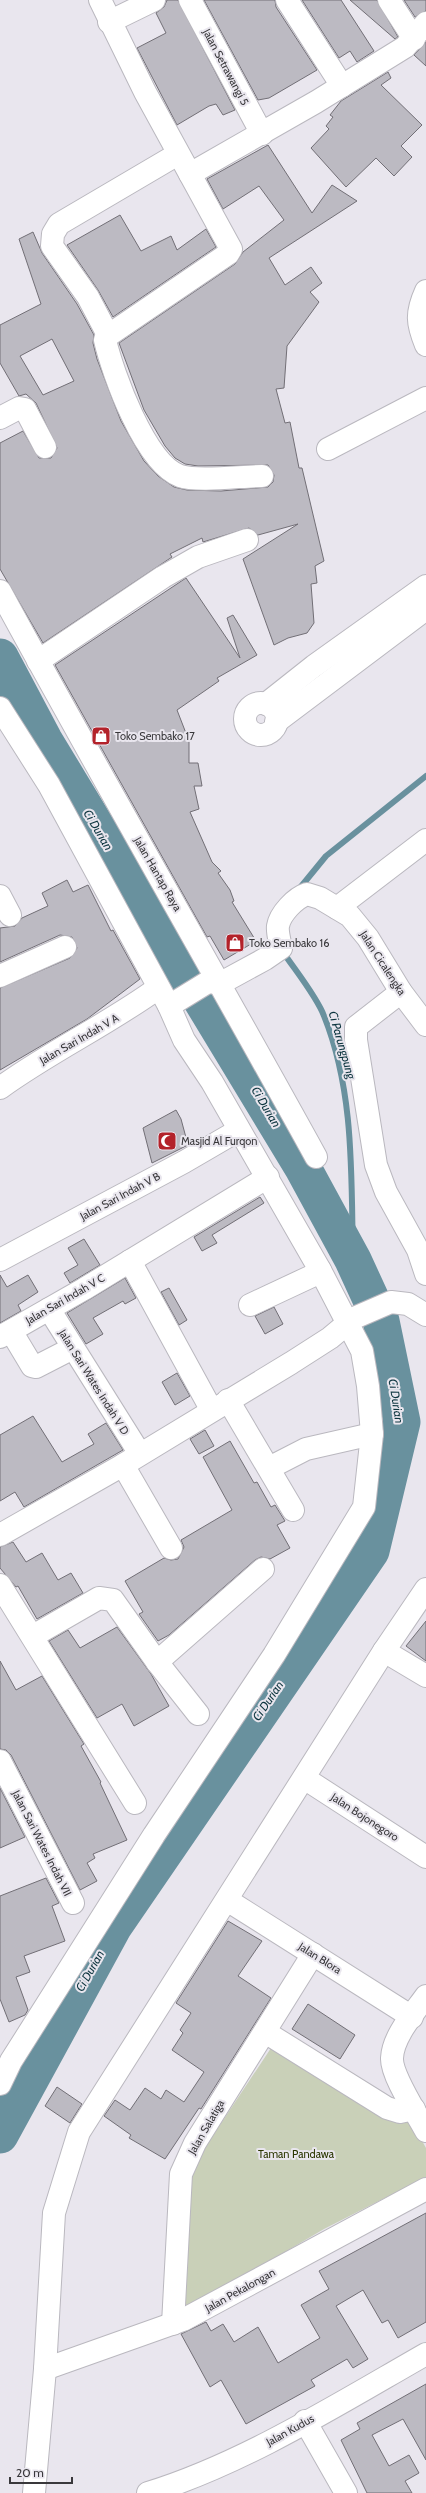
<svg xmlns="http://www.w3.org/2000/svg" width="426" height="2493" font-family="Cabin,sans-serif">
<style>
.green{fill:#c9d0b8}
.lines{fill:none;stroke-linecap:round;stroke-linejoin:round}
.stream{stroke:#69919e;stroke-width:6}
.river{stroke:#69919e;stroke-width:37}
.building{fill:#bcbac2;stroke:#726f76;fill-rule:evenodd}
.street-casing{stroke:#bab8bf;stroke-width:24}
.street{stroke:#fff;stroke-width:22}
.labels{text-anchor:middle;stroke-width:4;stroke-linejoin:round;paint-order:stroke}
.street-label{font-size:11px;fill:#39383b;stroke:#e9e6ee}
.poi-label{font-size:11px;fill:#39383b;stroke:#e9e6ee;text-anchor:start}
.park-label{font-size:11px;fill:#2b3600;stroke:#e9e6ee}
.water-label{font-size:12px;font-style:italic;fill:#0d353f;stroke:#e9e6ee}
</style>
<rect width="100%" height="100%" fill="#e9e6ee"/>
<polygon class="green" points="273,2045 410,2119 426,2148 426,2177 324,2229 217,2292 183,2308 190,2178 204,2149"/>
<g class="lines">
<g class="stream">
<polyline points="299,889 326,856 426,776"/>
<path d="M283,952c12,18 34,45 41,64 31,77 27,162 29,244"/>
</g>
<polyline class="river" points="0,657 44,740 303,1168 353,1260 381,1321 402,1422 371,1551 114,1926 0,2135"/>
</g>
<g class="building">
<polygon points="167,0 178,0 235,110 223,115 216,104 209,106 177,125 137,48 166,33 156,13 164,7"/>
<polygon points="204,0 275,0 276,7 317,70 269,98 258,100"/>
<polygon points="302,0 341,0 374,51 357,62 350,51 339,58"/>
<polygon points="350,0 377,0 398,37 395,39"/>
<polygon points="404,0 426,0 426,11 415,17"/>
<polygon points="426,42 426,66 414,55"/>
<polygon points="388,72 391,78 381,85 422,125 401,146 412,157 394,176 376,158 346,187 311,148 329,129 326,126 333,117 330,115 341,101"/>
<path d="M268,145l44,68 20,-28 25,16 -88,57 16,27 26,-18 11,16 -12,9 9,10 -32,44 -3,42 -8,1 9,34 5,-1 9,46h3l22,93 -9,5 2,17 -6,1 3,39 -7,10 -19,5 -14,7 -31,-86 55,-35 -40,11 -9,-7 -46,14 -1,-4 -32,16 2,3 -129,86 -43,-74v-126l23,-12 16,27h12l6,-10 -21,-45 -10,-9 -7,2 -19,-33v-38l41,-21 -22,-65 14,-7 9,21 35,51 17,31 -1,8 4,16 24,62 23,40 14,15 16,11 13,3 34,1 47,-4 5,-5 1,-7 -6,-10 -70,1 -13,-2 -10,-6 -10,-12 -21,-36 -25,-67 116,-79 8,-12 41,-32 -25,-34 -36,23 -16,-30zM52,339l22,42 -31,14 -23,-39z"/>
<polygon points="120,215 141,251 171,236 177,250 206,229 216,247 113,317 98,290 67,245"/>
<polygon points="186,578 240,658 227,618 233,615 257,655 217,678 219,681 177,710 189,741 189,763 198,763 202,786 194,786 199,809 190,812 212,862 221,871 218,873 230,890 234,901 232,902 256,941 224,960 210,936 207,937 55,665"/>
<polygon points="67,880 73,892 88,885 111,931 113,930 140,979 87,1019 0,1070 0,988 70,958 77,948 72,937 60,935 0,962 0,928 15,926 22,918 48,906 42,893"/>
<polygon points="176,1110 181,1119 188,1145 152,1163 143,1128"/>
<polygon points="260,1197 264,1203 212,1235 217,1243 202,1251 194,1237"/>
<polygon points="84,1239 100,1265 70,1283 64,1273 78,1265 68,1248"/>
<polygon points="0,1275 7,1287 28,1275 38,1292 18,1305 21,1311 0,1323"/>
<polygon points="125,1278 136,1298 125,1304 123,1301 93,1318 103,1334 86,1344 67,1313"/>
<polygon points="169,1288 187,1320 179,1325 161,1292"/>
<polygon points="274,1307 283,1324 265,1334 255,1316"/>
<polygon points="177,1373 190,1396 175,1405 162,1382"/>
<polygon points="33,1416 62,1462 94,1444 88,1434 106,1423 123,1450 24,1507 15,1492 0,1501 0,1435"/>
<polygon points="205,1430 214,1446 199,1454 190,1439"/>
<polygon points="230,1441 254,1483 257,1482 271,1507 275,1505 285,1521 277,1525 290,1548 270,1559 261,1557 255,1560 169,1635 158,1641 139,1614 143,1612 125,1581 164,1558 171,1560 178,1559 184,1547 181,1540 232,1510 203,1457"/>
<polygon points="13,1542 26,1562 42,1553 58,1580 71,1573 83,1593 37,1619 18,1586 16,1587 0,1568 0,1547"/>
<polygon points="426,1621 426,1661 406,1646"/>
<polygon points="117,1627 151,1674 169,1706 134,1726 122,1704 97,1718 49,1641 68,1630 80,1648"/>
<polygon points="0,1661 16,1690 42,1676 84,1744 81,1746 101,1782 100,1783 127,1840 93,1854 95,1858 87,1863 97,1881 80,1890 11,1755 6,1750 0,1749"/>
<polygon points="0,1788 25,1837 0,1848"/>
<polygon points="46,1878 59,1903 52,1906 65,1941 24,1956 30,1972 16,1977 28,2010 25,2015 9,2022 0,1999 0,1896"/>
<polygon points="228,1921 262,1941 238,1976 271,1998 201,2109 199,2108 165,2159 129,2138 131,2135 104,2116 115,2100 130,2110 145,2088 161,2099 166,2090 184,2102 204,2072 172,2050 183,2033 180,2030 191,2013 176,2003"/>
<polygon points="308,2004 355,2035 340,2059 292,2029"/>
<polygon points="57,2087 82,2104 70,2123 45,2106"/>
<polygon points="426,2213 426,2322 398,2338 388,2320 382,2323 363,2290 336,2306 368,2359 353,2368 347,2359 311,2380 315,2386 246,2424 221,2380 210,2387 181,2334 206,2322 211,2331 223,2324 234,2342 258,2327 278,2363 320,2338 301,2305 329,2289 319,2271"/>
<polygon points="426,2384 426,2460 403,2419 372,2435 389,2466 409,2455 419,2473 405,2481 412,2493 367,2493 341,2440 360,2429 357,2423"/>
</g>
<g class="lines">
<defs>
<g id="street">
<path d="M100,0l45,92 86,157 -3,5 -122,83 -1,3c8,34 40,123 75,136 18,6 62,0 82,0"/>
<polyline points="190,0 262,134"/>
<polyline points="287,0 342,86"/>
<polyline points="389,0 414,39"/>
<polyline points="109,22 154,0"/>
<polyline points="190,174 316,102 405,47 426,23"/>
<path d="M426,291c-10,22 -9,32 0,54"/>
<polyline points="108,335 88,297 52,246 53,234 59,224 178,154"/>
<polyline points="0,418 19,408 25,409 45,447"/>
<polyline points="328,449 426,398"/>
<path d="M0,591c103,190 212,377 316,566"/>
<polyline points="38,661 163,577 198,557 247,540"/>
<circle cx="261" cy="719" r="16"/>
<polyline points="266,704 314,666 426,586"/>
<polyline points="0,708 49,785 169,1006 184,1040 212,1082 320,1270 362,1351 368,1386 372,1434 364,1507 274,1655 154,1835 11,2061 0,2084"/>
<polyline points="276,722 426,609"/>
<polyline points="0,896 10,915"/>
<polyline points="337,908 426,840"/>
<polyline points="0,976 65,947"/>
<path d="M221,983l44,-24 16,-11c-1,-6 -4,-16 -3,-22 2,-12 17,-28 29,-32l13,4 30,18 18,22 33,54 25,33"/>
<polyline points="401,992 356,1027 356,1040 376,1165 386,1192 418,1250 426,1274"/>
<polyline points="169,1006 208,982 221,983"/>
<path d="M0,1088c51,-37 107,-63 158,-100"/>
<polyline points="0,1260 184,1162 239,1130"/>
<polyline points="130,1261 211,1409"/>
<polyline points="250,1305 312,1276 320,1270"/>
<polyline points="49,1309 140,1454"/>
<polyline points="11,1331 32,1366 36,1367 73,1348"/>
<polyline points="0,1337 84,1289 268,1177"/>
<polyline points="228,1400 293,1510"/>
<polyline points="123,1465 171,1548"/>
<polyline points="269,1468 306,1449 372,1434"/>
<polyline points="0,1535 123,1465 291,1363 330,1338 354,1318 391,1302 408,1304 426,1315"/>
<polyline points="0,1585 135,1803"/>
<polyline points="33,1636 99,1598 113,1600 157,1662 198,1714"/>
<polyline points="384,1651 426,1676"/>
<polyline points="157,1662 263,1569"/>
<polyline points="0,1761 73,1903"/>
<polyline points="304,1778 426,1857"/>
<polyline points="227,1900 412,2017"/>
<path d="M426,1996c-12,17 -33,40 -34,62 -1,17 25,56 34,73"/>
<polyline points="265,2032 387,2108 400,2112 414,2109"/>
<polyline points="173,2324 181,2174 195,2143 313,1954"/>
<polyline points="45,2369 183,2320 426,2189"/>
<polyline points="305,2421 346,2493"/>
<polyline points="34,2493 45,2369 54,2213 79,2132 384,1651 426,1589"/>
<path d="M148,2493c95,-29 192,-90 278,-139"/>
</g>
</defs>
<use href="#street" class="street-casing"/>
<use href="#street" class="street"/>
</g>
<defs>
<symbol id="shop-square" viewBox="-11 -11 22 22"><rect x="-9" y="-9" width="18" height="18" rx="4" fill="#b3222a" stroke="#e9e6ee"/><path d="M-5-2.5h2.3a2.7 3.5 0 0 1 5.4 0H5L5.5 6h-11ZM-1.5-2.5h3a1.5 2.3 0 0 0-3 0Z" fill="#fff"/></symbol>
<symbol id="mosque-square" viewBox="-11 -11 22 22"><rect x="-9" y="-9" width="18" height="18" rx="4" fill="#b3222a" stroke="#e9e6ee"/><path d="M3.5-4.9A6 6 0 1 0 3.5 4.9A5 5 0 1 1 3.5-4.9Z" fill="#fff"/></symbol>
</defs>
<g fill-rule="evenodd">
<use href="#shop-square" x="90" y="725" width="22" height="22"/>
<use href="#shop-square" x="224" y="932" width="22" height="22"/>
<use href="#mosque-square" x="156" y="1130" width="22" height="22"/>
</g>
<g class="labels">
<g class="street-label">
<text transform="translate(226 67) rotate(62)" y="4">Jalan Setrawangi 5</text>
<text transform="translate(158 874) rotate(60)" y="4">Jalan Hantap Raya</text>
<text transform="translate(383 963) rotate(57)" y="4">Jalan Cicalengka</text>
<text transform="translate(79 1039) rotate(-30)" y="4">Jalan Sari Indah V A</text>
<text transform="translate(120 1196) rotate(-28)" y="4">Jalan Sari Indah V B</text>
<text transform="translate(65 1299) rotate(-30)" y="4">Jalan Sari Indah V C</text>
<text transform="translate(94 1382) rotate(58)" y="4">Jalan Sari Wates Indah V D</text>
<text transform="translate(365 1817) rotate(33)" y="4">Jalan Bojonegoro</text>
<text transform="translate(42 1843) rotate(63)" y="4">Jalan Sari Wates Indah VII</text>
<text transform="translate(320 1958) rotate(32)" y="4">Jalan Blora</text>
<text transform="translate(206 2127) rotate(-60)" y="4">Jalan Salatiga</text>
<text transform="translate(240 2290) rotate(-29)" y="4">Jalan Pekalongan</text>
<text transform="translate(290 2430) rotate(-29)" y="4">Jalan Kudus</text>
</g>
<g class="poi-label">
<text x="115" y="740">Toko Sembako 17</text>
<text x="249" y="947">Toko Sembako 16</text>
<text x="181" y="1145">Masjid Al Furqon</text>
</g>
<g class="park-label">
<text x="296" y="2158">Taman Pandawa</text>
</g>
<g class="water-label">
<text transform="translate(98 830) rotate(59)" y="4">Ci Durian</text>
<text transform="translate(342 1045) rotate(74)" y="4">Ci Parungpung</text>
<text transform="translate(266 1107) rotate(59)" y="4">Ci Durian</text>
<text transform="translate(396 1401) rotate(81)" y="4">Ci Durian</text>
<text transform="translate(268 1701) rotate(-56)" y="4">Ci Durian</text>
<text transform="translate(90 1971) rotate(-61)" y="4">Ci Durian</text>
</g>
</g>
<path d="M10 2477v6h62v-6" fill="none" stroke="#39383b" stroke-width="2"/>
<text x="16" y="2477" font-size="12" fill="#39383b" stroke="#e9e6ee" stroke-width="3" paint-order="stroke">20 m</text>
</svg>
